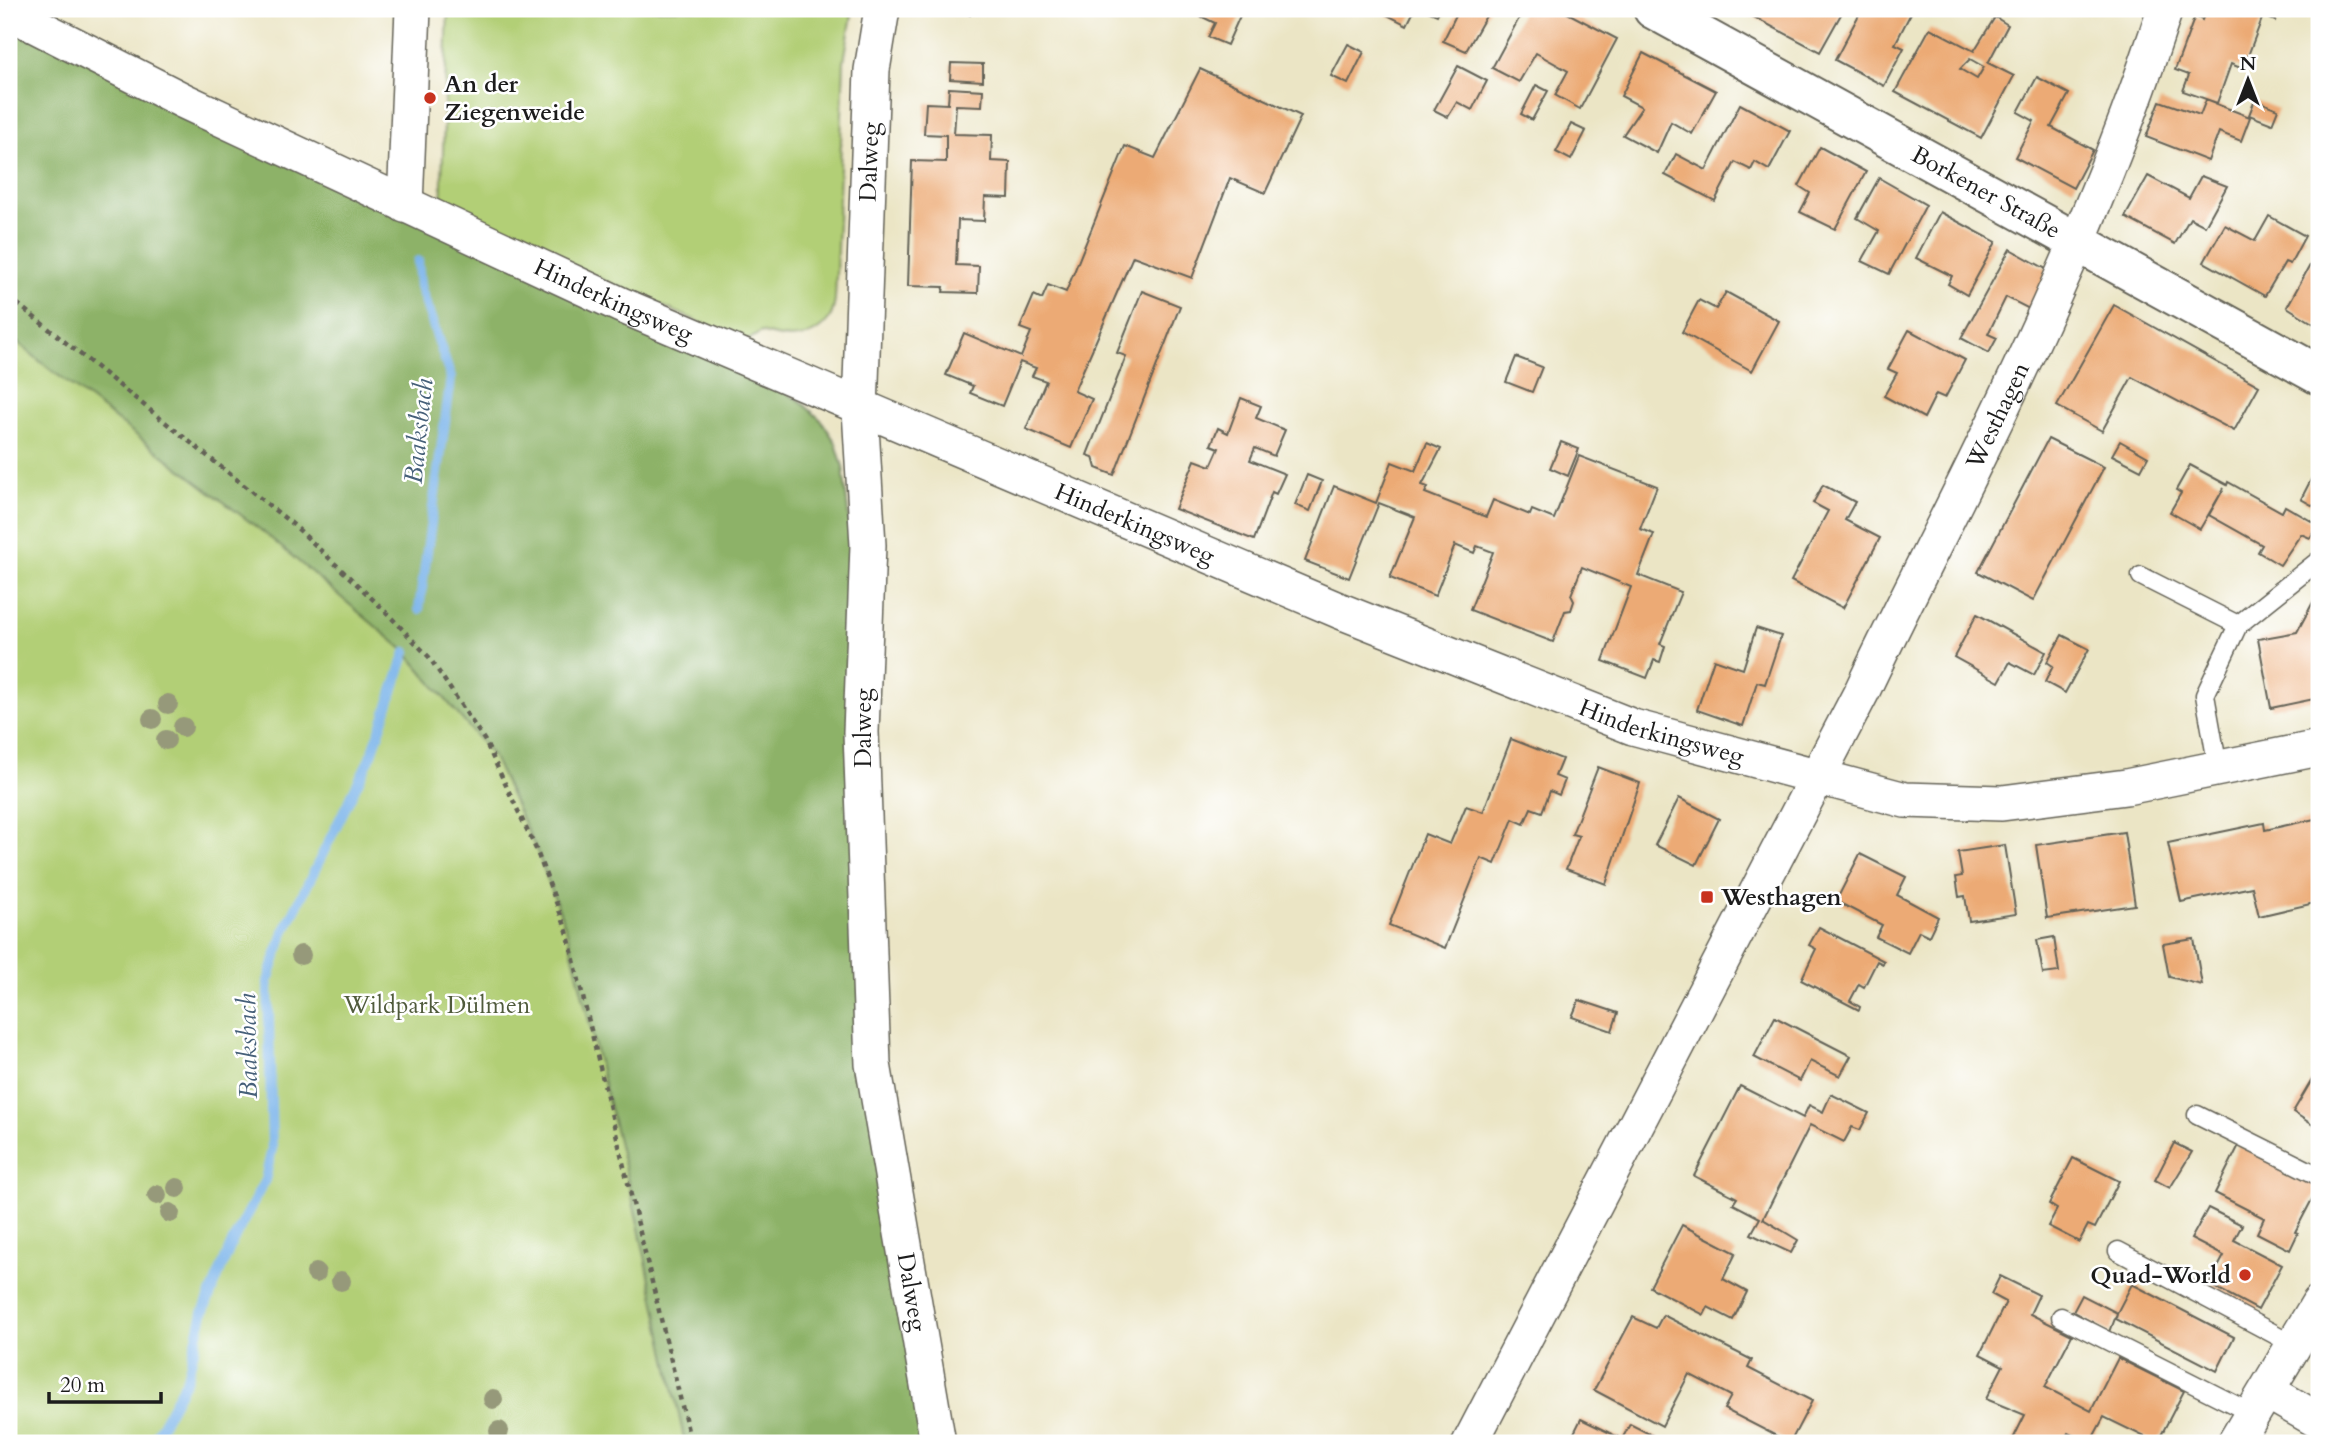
<svg xmlns="http://www.w3.org/2000/svg" width="2328" height="1452" font-family="Cardo,serif">
<style>
.green{fill:#b2cf76;stroke:#677649;stroke-width:2}
.forest{fill:#8db267;stroke:#546742;stroke-width:2}
.lines{fill:none;stroke-linecap:round;stroke-linejoin:round}
.stream{stroke:#7ab4ea;stroke-width:10}
.building{fill:#ecaa74;fill-rule:evenodd}
.service-casing{stroke:#646257;stroke-width:21}
.minor-casing{stroke:#646257;stroke-width:38}
.tertiary-casing{stroke:#646257;stroke-width:42}
.path{stroke:#646257;stroke-width:4.5;stroke-dasharray:5 5;stroke-linecap:butt}
.service{stroke:#fff;stroke-width:18}
.minor{stroke:#fff;stroke-width:35}
.tertiary{stroke:#fff;stroke-width:38}
.tree{fill:#96997a}
.poi-dot{fill:#c8321e;stroke:#fff;stroke-width:2.5}
.labels{text-anchor:middle;stroke-width:5;stroke-linejoin:round;paint-order:stroke}
.poi-label{font-size:24px;font-weight:bold;fill:#1c1c1c;stroke:#fff;text-anchor:start}
.street-label{font-size:24px;fill:#1c1c1c;stroke:#fff}
.park-label{font-size:24px;fill:#505b3c;stroke:#fff}
.water-label{font-size:26px;font-style:italic;fill:#466079;stroke:#fff}
</style>
<rect width="100%" height="100%" fill="#fff"/>
<filter id="ink" filterUnits="userSpaceOnUse"><feTurbulence type="fractalNoise" baseFrequency=".0143" numOctaves="2"/><feDisplacementMap in="SourceGraphic" scale="14" xChannelSelector="R" yChannelSelector="G"/><feConvolveMatrix kernelMatrix="1 2 1 2 8 2 1 2 1" color-interpolation-filters="sRGB"/></filter>
<filter id="wash" filterUnits="userSpaceOnUse"><feTurbulence type="fractalNoise" baseFrequency=".00686" numOctaves="4" result="noise"/><feDisplacementMap in="SourceGraphic" scale="28" xChannelSelector="R" yChannelSelector="G"/><feGaussianBlur stdDeviation="1.57" result="paint"/><feColorMatrix in="noise" values="0 0 0 0 0 0 0 0 0 0 0 0 0 0 0 0 0 1.4 0 .05"/><feComposite in="paint" operator="in"/></filter>
<g filter="url(#wash)">
<rect width="100%" height="100%" fill="#ebe5c5"/>
<g class="green">
<path d="M448,9h405l-9,52 -8,215c-1,13 1,33 -8,44 -17,22 -44,20 -67,12l-16,10 -304,-133z"/>
<path d="M9,24l790,376c22,20 35,38 44,67l12,276 65,700h-911z"/>
</g>
<polygon class="forest" points="9,24 748,373 799,400 821,420 836,443 843,467 856,583 855,743 922,1443 685,1443 637,1219 567,931 536,849 492,755 406,652 267,535 42,363 9,335"/>
<g class="lines">
<g class="stream">
<polyline points="418,261 420,286 451,378 419,609"/>
<polyline points="152,1443 187,1378 203,1313 231,1245 265,1180 272,1149 268,981 284,932 372,754 406,652"/>
</g>
</g>
<g id="blocks">
<g class="building">
<polygon points="958,9 974,9 970,15"/>
<polygon points="1191,9 1243,9 1227,45 1208,37 1215,23 1190,11"/>
<polygon points="1386,9 1415,9 1407,25 1383,13"/>
<polygon points="1423,9 1440,9 1437,15"/>
<polygon points="1448,9 1490,9 1466,51 1443,41 1457,13"/>
<polygon points="1524,9 1560,9 1617,39 1580,109 1555,95 1568,71 1536,53 1519,82 1492,68"/>
<polygon points="1739,9 1844,9 1820,52"/>
<polygon points="1862,9 1903,9 1911,13 1895,44 1904,48 1884,86 1835,60"/>
<polygon points="2206,9 2280,9 2275,21 2263,16 2243,69 2231,64 2217,103 2183,91 2189,75 2175,70 2195,16 2202,20"/>
<path d="M1995,17l13,8 -20,38 26,13 -33,62 -86,-46 35,-64 44,23zM1970,59l14,8 -7,12 -17,-10z"/>
<polygon points="1348,44 1364,52 1348,84 1331,76"/>
<polygon points="1643,53 1716,91 1692,134 1671,122 1657,153 1623,135 1642,107 1621,96"/>
<polygon points="951,63 983,64 983,81 950,79"/>
<polygon points="1458,66 1487,81 1472,110 1457,102 1448,117 1434,110"/>
<polygon points="1200,69 1301,116 1265,193 1230,178 1192,278 1133,256 1074,391 1092,399 1071,448 1026,429 1046,381 1032,376 1036,368 1020,362 1002,406 970,393 973,386 946,375 964,333 1021,357 1031,332 1020,328 1034,295 1042,299 1048,285 1066,292 1125,146 1155,158"/>
<polygon points="2037,77 2069,94 2051,127 2093,150 2073,188 2015,157 2034,121 2018,112"/>
<polygon points="1536,85 1548,91 1532,120 1521,114"/>
<polygon points="949,88 983,90 982,106 956,105 954,134 992,135 991,161 1010,162 1009,198 985,197 984,221 958,220 956,265 979,266 978,293 943,292 944,287 908,286 912,161 946,162 946,135 924,134 926,103 948,104"/>
<polygon points="2206,100 2250,117 2241,141 2219,132 2208,161 2146,137 2160,101 2200,115"/>
<polygon points="2255,100 2278,109 2272,124 2249,115"/>
<polygon points="1740,104 1790,131 1769,170 1755,162 1751,170 1735,162 1715,201 1665,175 1676,154 1706,170"/>
<polygon points="1571,124 1586,131 1571,160 1556,152"/>
<polygon points="1820,147 1866,172 1835,229 1800,212 1810,193 1799,186"/>
<polygon points="2148,176 2189,198 2201,176 2227,186 2205,226 2190,218 2175,244 2125,217"/>
<polygon points="1879,178 1926,205 1889,274 1862,261 1879,231 1857,218"/>
<polygon points="1940,212 1996,242 1967,295 1948,284 1952,276 1916,258"/>
<polygon points="2269,216 2305,236 2290,264 2285,262 2265,296 2204,262 2225,225 2255,241"/>
<polygon points="2010,249 2055,274 2035,312 2006,297 1988,334 1997,338 1989,353 1961,338"/>
<polygon points="2319,249 2319,327 2287,307"/>
<polygon points="1142,291 1180,306 1114,475 1096,468 1093,457 1087,455 1126,356 1117,353"/>
<polygon points="1726,292 1779,321 1752,371 1682,332 1699,300 1716,309"/>
<polygon points="2114,305 2259,386 2234,431 2132,377 2102,431 2057,406"/>
<polygon points="1909,330 1965,360 1945,398 1936,394 1924,418 1884,396 1897,373 1888,369"/>
<polygon points="1516,357 1542,367 1532,392 1506,382"/>
<polygon points="1241,398 1261,406 1256,418 1285,430 1274,456 1255,448 1250,460 1285,474 1276,494 1272,492 1254,540 1175,509 1195,460 1211,466 1219,448 1211,445 1218,428 1228,433"/>
<polygon points="2048,439 2104,467 2033,601 1978,572"/>
<polygon points="2120,441 2148,457 2141,470 2112,455"/>
<polygon points="1561,442 1579,449 1568,476 1550,468"/>
<polygon points="1427,443 1441,449 1422,485 1428,487 1425,493 1486,517 1493,500 1530,515 1532,510 1554,519 1579,456 1657,486 1640,529 1654,534 1638,575 1681,592 1660,644 1665,646 1660,662 1654,660 1647,678 1603,661 1631,587 1582,567 1571,595 1574,601 1571,610 1565,611 1553,642 1470,610 1493,552 1477,546 1474,553 1455,545 1435,596 1390,578 1415,517 1379,503 1349,578 1305,561 1334,486 1376,503 1392,462 1415,471"/>
<polygon points="2319,464 2319,509 2301,499"/>
<polygon points="2190,465 2227,485 2228,482 2282,512 2285,506 2318,525 2310,538 2301,534 2280,565 2258,552 2262,545 2209,515 2224,488 2200,529 2170,512 2181,493 2176,490"/>
<polygon points="1307,475 1322,481 1310,511 1295,505"/>
<polygon points="1823,485 1855,502 1845,520 1880,538 1843,608 1791,581 1828,511 1813,503"/>
<polygon points="2319,591 2319,698 2271,708 2258,639 2297,632"/>
<polygon points="1977,614 2046,652 2034,675 2010,662 1999,682 1954,657"/>
<polygon points="1756,628 1781,636 1765,684 1757,682 1743,726 1697,710 1714,659 1743,669"/>
<polygon points="2062,635 2089,649 2065,693 2045,682 2053,666 2047,662"/>
<polygon points="1511,739 1562,759 1555,776 1565,780 1559,795 1550,791 1542,812 1531,808 1524,824 1513,819 1495,864 1481,858 1445,948 1389,925 1425,834 1450,844 1466,806 1483,812"/>
<polygon points="1598,767 1640,783 1606,884 1566,869 1579,836 1572,834"/>
<polygon points="1679,798 1719,819 1696,865 1655,845"/>
<polygon points="2319,818 2319,902 2259,916 2252,887 2181,902 2168,843 2264,823 2265,830"/>
<polygon points="2124,832 2135,905 2047,918 2036,845"/>
<polygon points="2005,845 2016,914 1969,921 1965,896 1959,897 1956,877 1962,876 1958,852"/>
<polygon points="1860,854 1906,877 1897,895 1938,917 1929,936 1919,931 1908,953 1876,937 1882,925 1836,901"/>
<polygon points="1819,927 1884,961 1883,964 1877,961 1864,987 1859,984 1850,1001 1860,1007 1859,1010 1801,980 1816,949 1809,945"/>
<polygon points="2054,937 2059,972 2043,974 2037,940"/>
<polygon points="2194,939 2202,985 2169,977 2163,944"/>
<polygon points="1579,1000 1618,1013 1612,1031 1572,1017"/>
<polygon points="1775,1017 1851,1056 1840,1076 1810,1061 1800,1081 1754,1057"/>
<polygon points="2319,1068 2319,1129 2293,1112"/>
<polygon points="1740,1086 1803,1118 1809,1105 1823,1112 1831,1094 1869,1113 1860,1130 1852,1127 1844,1142 1810,1125 1763,1219 1798,1240 1791,1253 1751,1234 1760,1218 1733,1204 1737,1198 1694,1176"/>
<polygon points="2174,1143 2192,1152 2170,1188 2155,1180"/>
<polygon points="2239,1145 2319,1186 2295,1232 2298,1233 2290,1250 2257,1233 2264,1218 2215,1193"/>
<polygon points="2073,1158 2119,1181 2095,1228 2088,1225 2079,1242 2048,1226 2057,1209 2049,1204"/>
<polygon points="2208,1208 2242,1225 2234,1240 2282,1265 2258,1310 2209,1284 2224,1256 2191,1239"/>
<polygon points="1682,1225 1736,1253 1723,1279 1747,1292 1733,1320 1708,1307 1704,1315 1650,1287"/>
<polygon points="2000,1276 2039,1295 2030,1314 2072,1335 2045,1387 2091,1411 2118,1358 2184,1391 2157,1443 2104,1417 2090,1443 2068,1433 2063,1443 2011,1443 2025,1415 1986,1399 2003,1366 1980,1354 2006,1302 1991,1294"/>
<polygon points="2132,1284 2234,1337 2217,1371 2116,1319 2117,1313 2110,1332 2073,1312 2082,1295 2117,1313"/>
<polygon points="1663,1315 1752,1360 1748,1368 1812,1401 1790,1443 1724,1409 1731,1396 1689,1374 1662,1426 1594,1390 1633,1317 1656,1328"/>
<polygon points="1581,1419 1622,1439 1630,1424 1667,1443 1569,1443"/>
</g>
</g>
</g>
<g filter="url(#ink)">
<use href="#blocks" fill-opacity="0" stroke="#646257" stroke-width="2"/>
<g class="lines">
<defs>
<g id="service">
<polyline points="2141,576 2238,625 2205,695 2218,768"/>
<polyline points="2238,625 2317,562"/>
<polyline points="2197,1115 2319,1176"/>
<polyline points="2118,1251 2295,1345"/>
<polyline points="2061,1317 2253,1414"/>
</g>
<g id="minor">
<path id="s1" d="M882,9l-10,61 -12,340 8,135 -7,187 12,332 65,379"/>
<path id="s2" d="M9,12l175,89 437,204 717,305 295,117 272,73 97,3 124,-16 193,-39"/>
<polyline points="405,205 413,9"/>
<polyline points="2267,1391 2319,1421"/>
<path id="s3" d="M1470,1443l392,-752c39,-83 82,-164 122,-247 69,-142 133,-285 181,-435"/>
<polyline points="2235,1443 2319,1303"/>
</g>
<g id="tertiary">
<path id="s4" d="M1653,9l666,366"/>
</g>
</defs>
<use href="#service" class="service-casing"/>
<use href="#minor" class="minor-casing"/>
<use href="#tertiary" class="tertiary-casing"/>
<polyline class="path" points="9,297 296,527 382,608 429,657 485,741 536,849 567,931 691,1443"/>
<use href="#service" class="service"/>
<use href="#minor" class="minor"/>
<use href="#tertiary" class="tertiary"/>
</g>
<g class="tree">
<circle cx="168" cy="704" r="10"/>
<circle cx="152" cy="719" r="10"/>
<circle cx="183" cy="727" r="10"/>
<circle cx="166" cy="740" r="10"/>
<circle cx="301" cy="955" r="10"/>
<circle cx="177" cy="1188" r="10"/>
<circle cx="157" cy="1195" r="10"/>
<circle cx="170" cy="1213" r="10"/>
<circle cx="316" cy="1273" r="10"/>
<circle cx="341" cy="1281" r="10"/>
<circle cx="493" cy="1399" r="10"/>
<circle cx="499" cy="1431" r="10"/>
</g>
</g>
<g class="poi-dot">
<circle cx="430" cy="98" r="7"/>
<rect x="1700" y="890" width="14" height="14" rx="3.5"/>
<circle cx="2245" cy="1275" r="7"/>
</g>
<g class="labels">
<g class="poi-label">
<text x="444" y="92">An der<tspan x="444" dy="28">Ziegenweide</tspan></text>
<text x="1721" y="905">Westhagen</text>
<text x="2231" y="1283" text-anchor="end">Quad-World</text>
</g>
<g class="street-label">
<text transform="translate(869 162) rotate(-88)" y="8">Dalweg</text>
<text dy="8" stroke="none"><textPath href="#s4" startOffset="380">Borkener Straße</textPath></text>
<text dy="8" stroke="none"><textPath href="#s2" startOffset="670">Hinderkingsweg</textPath></text>
<text dy="8" stroke="none"><textPath href="#s3" startOffset="1155">Westhagen</textPath></text>
<text dy="8" stroke="none"><textPath href="#s2" startOffset="1237">Hinderkingsweg</textPath></text>
<text transform="translate(863 728) rotate(-90)" y="8">Dalweg</text>
<text dy="8" stroke="none"><textPath href="#s2" startOffset="1804">Hinderkingsweg</textPath></text>
<text dy="8" stroke="none"><textPath href="#s1" startOffset="1288">Dalweg</textPath></text>
</g>
<g class="park-label">
<text x="437" y="1013">Wildpark Dülmen</text>
</g>
<g class="water-label">
<text transform="translate(418 431) rotate(-84)" y="9">Baaksbach</text>
<text transform="translate(247 1046) rotate(-91)" y="9">Baaksbach</text>
</g>
</g>
<rect width="2328" height="1452" fill="none" stroke="#fff" stroke-width="35"/>
<g transform="translate(2248 80)" stroke="#ffffff" stroke-width="5" paint-order="stroke">
<path d="M0-5L12 26L0 18L-12 26Z" fill="#1c1c1c"/>
<text y="-10" font-size="19" font-weight="bold" text-anchor="middle" fill="#1c1c1c">N</text>
</g>
<path d="M49 1392v10h112v-10" fill="none" stroke="#1c1c1c" stroke-width="3.5"/>
<text x="60" y="1392" font-size="21" fill="#1c1c1c" stroke="#ffffff" stroke-width="5" paint-order="stroke">20 m</text>
</svg>
